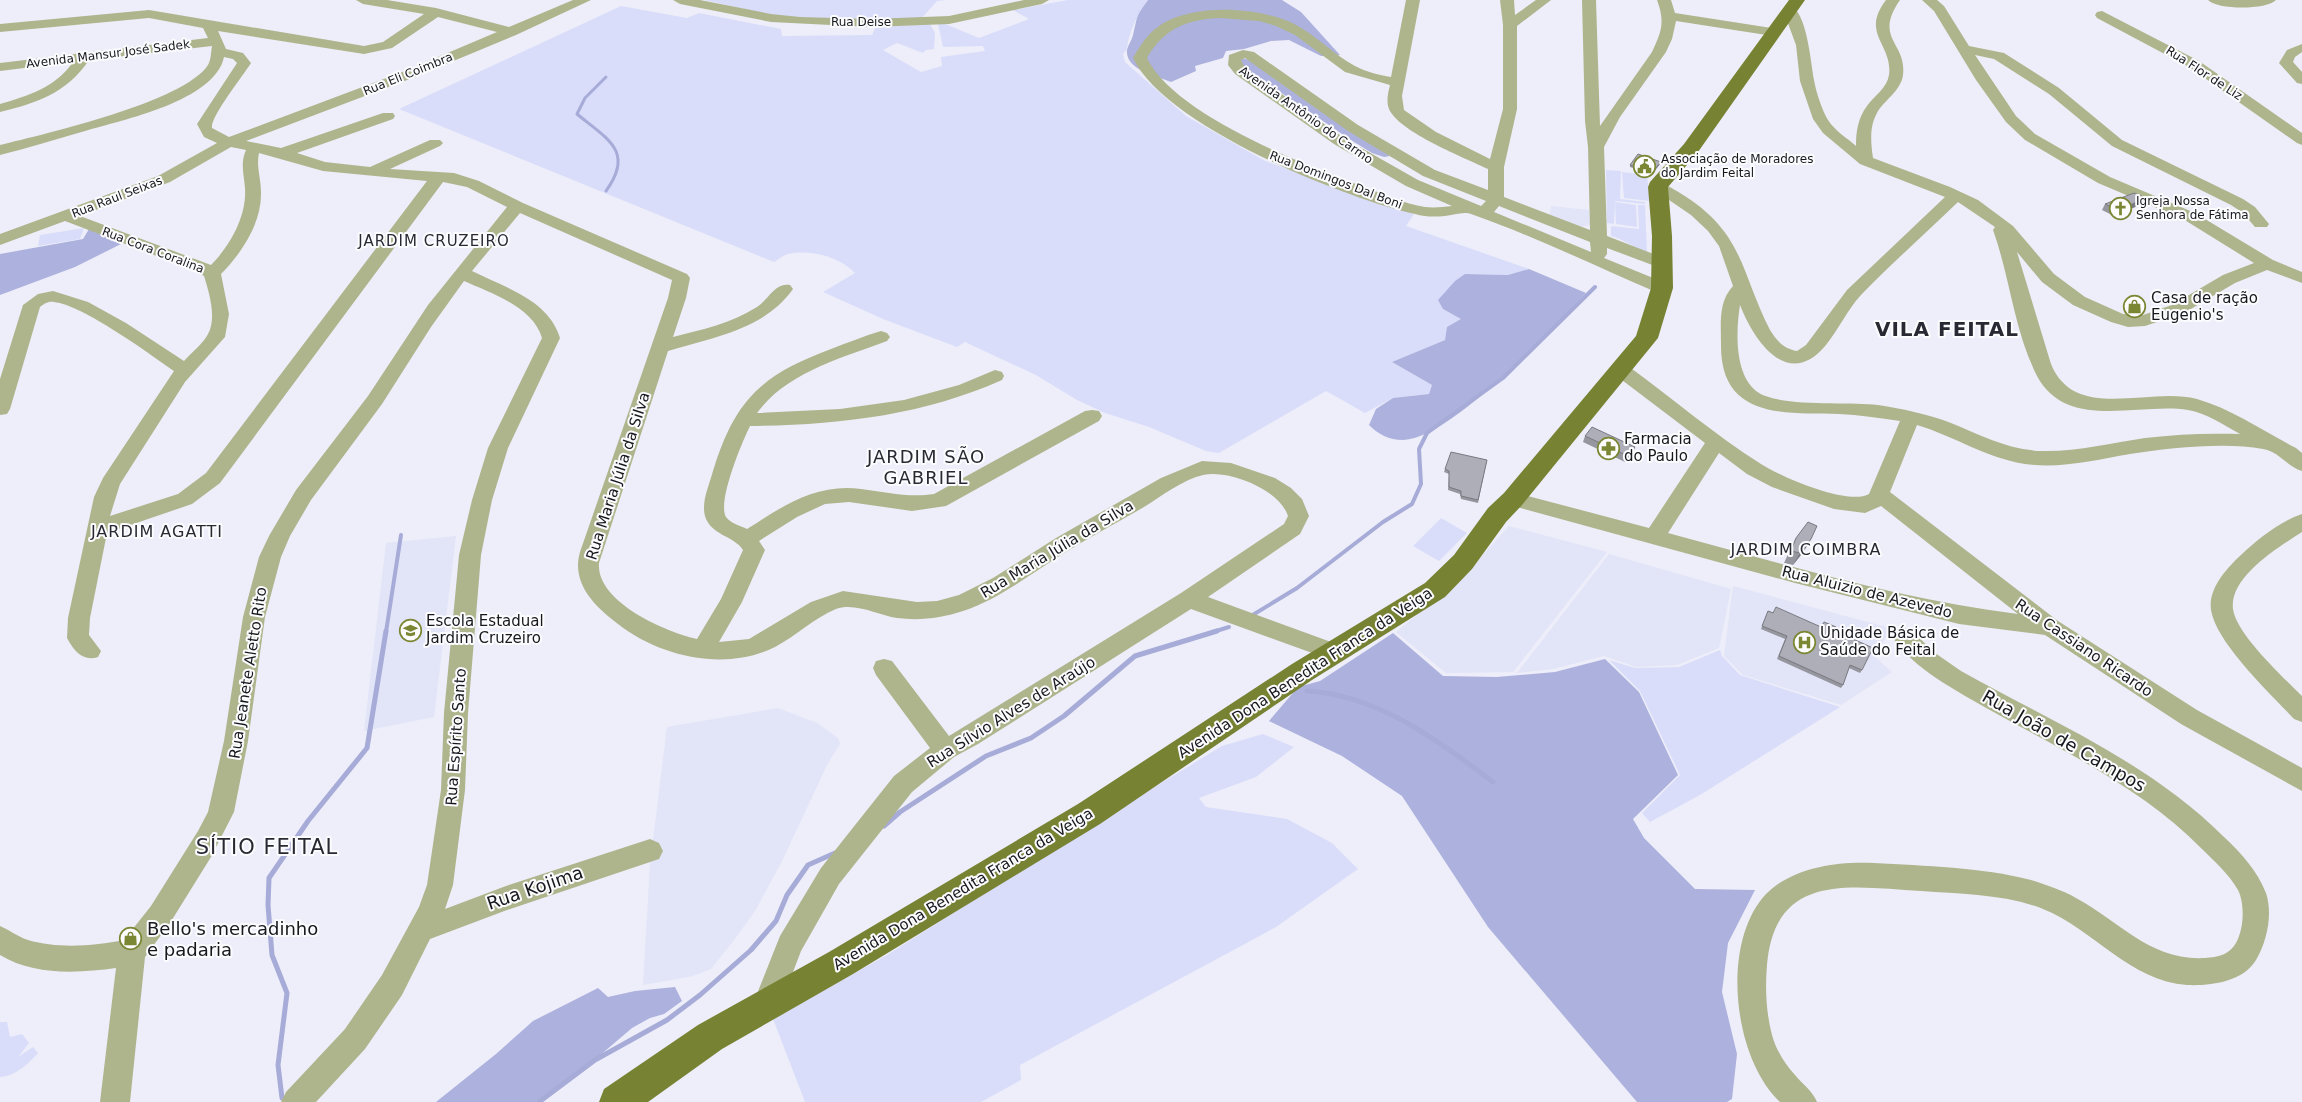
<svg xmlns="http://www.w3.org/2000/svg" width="2302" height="1102" font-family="'DejaVu Sans',sans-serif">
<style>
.built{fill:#e2e4f7}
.green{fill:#d9ddfa}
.forest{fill:#adb1dd}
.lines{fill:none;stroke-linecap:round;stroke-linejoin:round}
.stream-far2{stroke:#a7abd7;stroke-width:3}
.stream-far1{stroke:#a7abd7;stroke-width:4}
.stream{stroke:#a7abd7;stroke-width:5}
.minor{fill:#aeb58d;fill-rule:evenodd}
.major{fill:#788233;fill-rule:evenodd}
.wall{fill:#95969e}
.shaded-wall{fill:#797a81}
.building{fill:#adaeb8;stroke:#797a81}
.labels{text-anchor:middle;stroke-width:4;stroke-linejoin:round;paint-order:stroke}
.far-street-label{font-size:12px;fill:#17181c;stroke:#fcfcff}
.far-poi-label{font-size:12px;fill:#17181c;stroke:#fcfcff;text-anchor:start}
.far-quarter-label{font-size:15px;letter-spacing:1px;fill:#282932;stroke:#fcfcff}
.poi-label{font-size:15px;fill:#17181c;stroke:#fcfcff;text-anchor:start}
.street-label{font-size:15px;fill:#17181c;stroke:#fcfcff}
.neighbourhood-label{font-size:16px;letter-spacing:1px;fill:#282932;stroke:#fcfcff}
.quarter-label{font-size:18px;letter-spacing:1px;fill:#282932;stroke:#fcfcff}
.near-street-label{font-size:18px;fill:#17181c;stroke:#fcfcff}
.near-poi-label{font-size:18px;fill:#17181c;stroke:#fcfcff;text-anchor:start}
.district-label{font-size:20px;font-weight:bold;letter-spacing:1px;fill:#282932;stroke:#fcfcff}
.near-quarter-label{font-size:21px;letter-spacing:1px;fill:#282932;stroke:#fcfcff}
</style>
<rect width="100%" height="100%" fill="#edeef9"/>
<g class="built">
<polygon points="1551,206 1589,210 1590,225 1580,227 1550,215"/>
<polygon points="1509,526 1607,552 1513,672 1446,673 1396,632 1456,584"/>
<polygon points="456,536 434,717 364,731 386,543"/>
<polygon points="1609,554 1731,589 1719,648 1677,665 1636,667 1604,656 1553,669 1517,673"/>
<polygon points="1733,586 1890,628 1876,658 1892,672 1841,705 1743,675 1724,656"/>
<polygon points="778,708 817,723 838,738 840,744 828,763 782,861 755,911 734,940 711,969 693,976 643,985 650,864 667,727"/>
</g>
<g class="green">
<path d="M704,0h243l-10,1 -16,18c-39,0 -80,3 -119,0 -34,-4 -66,-12 -98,-19z"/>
<path d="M1068,0h80c-10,13 -20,34 -21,49l-4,5 2,8 61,54 79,45 149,53 -8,12 123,43 -20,6 -44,-1 -22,35 19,10 -17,21 -53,22 40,23 -3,9 -36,4 -28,15 -39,-22 -107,62 -13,-2 -57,-24 -44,-14 -28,-13 -41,-25 -71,-33 -8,5 -74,-28 -60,-27 32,-19c-15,-16 -44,-24 -67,-19 -5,1 -10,6 -14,8l-375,-153 222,-103 66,12 12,-5 82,16 1,7 90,-1 5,-11h53l5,9 -1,16 -8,1 -3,3 -26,-10 -14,7 38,22 21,-6 -1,-9 44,-6 -2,-5 -40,1 -5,-23 5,-1 36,15 50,-19 -16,-9z"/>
<polygon points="1606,170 1621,171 1620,199 1645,202 1645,204 1615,201 1614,224 1607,223"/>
<polygon points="1622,172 1647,175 1650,201 1624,198"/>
<polygon points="1615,202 1636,205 1637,227 1616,224"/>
<path d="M1638,205h7l2,48c-13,-5 -23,-14 -36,-17v-10l28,3z"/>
<polygon points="84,228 80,239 38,246 40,235"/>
<polygon points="1441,518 1467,533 1439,561 1413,546"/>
<polygon points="1720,650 1722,656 1740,675 1840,707 1700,795 1650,822 1642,813 1680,775 1640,691 1609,660 1635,668 1679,667"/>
<polygon points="1263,734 1294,747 1256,777 1199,798 1206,807 1287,819 1332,843 1358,869 1276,927 1020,1065 1021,1080 981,1102 805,1102 773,1019 887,955 1097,822 1222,746"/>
<path d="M0,1022h7l3,15 12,-3 7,9 -11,14 15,-10 5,6c-10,11 -22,23 -38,24z"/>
</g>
<g class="forest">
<path d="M1148,0h134l19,12 39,43 -19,1 -32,-16 -18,1 -27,8 -18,2 -3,7 -28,8 1,5 -25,11c-14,-6 -46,-12 -44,-32 1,-5 5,-10 6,-15 5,-20 2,-17 15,-35z"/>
<polygon points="1242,58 1250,60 1390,156 1384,157 1372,153 1354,142 1237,63"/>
<polygon points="89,229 125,242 75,267 0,295 0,254 83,239"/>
<path d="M1529,269l57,24c-35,36 -134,145 -183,147 -14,0 -25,-6 -34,-15l7,-16 17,-11 36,-4 3,-9 -40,-23 53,-22 2,-13 14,-8 -18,-10 -5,-9 17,-19 10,-7 43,1z"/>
<polygon points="1393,633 1443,676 1497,677 1555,672 1605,659 1639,692 1678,775 1633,819 1644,838 1695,889 1755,890 1728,943 1722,992 1737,1054 1732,1099 1727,1102 1637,1102 1488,927 1402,796 1342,756 1269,721 1298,687 1320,681"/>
<polygon points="675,987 682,1001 664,1014 650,1018 632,1028 571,1080 536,1102 436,1102 496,1054 533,1021 598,988 608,997 635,991"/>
</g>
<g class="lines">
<path class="stream-far2" d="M606,77l-21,21 -8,16c30,25 58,37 29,77"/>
<g class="stream-far1">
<polyline points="1251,616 1297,588 1383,522 1412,504 1421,484 1419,449 1427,433 1503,378 1595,287"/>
<polyline points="386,632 401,535"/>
<polyline points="1213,632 1229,627"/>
</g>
<g class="stream">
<path d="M1307,691c72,4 131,50 186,91"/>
<polyline points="884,826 900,812 986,756 1031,738 1064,716 1135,656 1217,631"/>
<polyline points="282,1098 278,1065 287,993 272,955 268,905 269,878 308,821 367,748 386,631"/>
<polyline points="539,1102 595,1060 667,1020 700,995 751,950 776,921 787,895 808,865 835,853"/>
</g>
<g class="minor">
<path d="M356,0h31l49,8 73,19 64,-27h18l-75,35 -101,42 -169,64 35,7 102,-35h10l2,3 -2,3 -96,34 28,9 45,5 60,-27h10l3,3 -3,3 -50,23 64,4 25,8 44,22 164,71 3,4 -4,20 -13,39c28,-7 59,-14 84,-30 12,-8 18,-25 33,-22l3,4c-29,41 -80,48 -125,62l-69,212c-3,39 67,69 98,76l24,-40 22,-49c-9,-14 -29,-14 -37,-31 -6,-15 3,-33 7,-48 22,-71 48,-96 118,-122 16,-6 33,-13 50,-18l6,2 3,4 -3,4c-45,17 -100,31 -130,72l83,-4 64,-9 55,-15 36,-15 7,2 2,4 -2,4c-81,36 -165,45 -252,46 -8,16 -33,76 -24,91 4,6 15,9 21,12 36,-23 69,-46 114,-40 25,3 48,9 73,5l151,-83 7,-1 7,1 3,5 -3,5 -153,85 -34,5 -63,-9 -24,2 -28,13 -38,24 6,9 -23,52 -23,40 30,-3 62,-37 32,-11 74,11 20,-1 22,-6 34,-17 63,-40 105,-60 41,-17 29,2 44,15 16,10 11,11 7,17 -9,18 -92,63 134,49 3,6 -3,6 -8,3 -8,-3 -135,-49 -213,135 -24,13 -42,35 -73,92 -38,67 -24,63 -10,4 -10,-4 -4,-10 27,-68 41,-68 73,-92 36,-28 -54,-73 -3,-7 3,-7 8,-2 8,2 57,75 232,-143 103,-69 4,-8c-8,-26 -59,-47 -85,-41 -21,5 -41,21 -59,32 -27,16 -56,31 -83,48 -32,20 -62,44 -98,56 -21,7 -43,10 -66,7 -19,-3 -42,-16 -61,-9 -22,9 -40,27 -61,38 -49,25 -115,10 -157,-23 -24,-18 -47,-41 -38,-72l88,-254 4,-18 -152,-67 -48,58c32,16 77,29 88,67l-52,110 -16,52 -11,55 -13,158 -3,77 -12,95 -8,24 61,-23 144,-47 9,4 4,8 -4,8 -152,51 -77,29 -28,56 -37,54 -49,53h-35l5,-10 59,-63 37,-54 37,-68 8,-22 14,-95 3,-77 15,-158 13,-55 16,-52 54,-110c-9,-31 -51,-45 -78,-57l-33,46 -49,77 -71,96 -21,36 -9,21 -16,60 -17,124 -14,71 -23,45 -41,66 -25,34 -15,145h-30l16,-134c-37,5 -82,8 -116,-13v-29c10,4 18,11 28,14 30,9 66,6 96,0l27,-34 47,-75 10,-19 16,-71 19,-124 16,-60 10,-21 27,-46 72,-94 60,-91 79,-98 -40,-20 -24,-5 -223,301 -28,21 -85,29 -17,85 -1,17 12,16 -3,6c-15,5 -24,-6 -31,-19l1,-20 26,-121 9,-19 71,-107c-26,-18 -91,-66 -120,-69 -6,-1 -10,2 -14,5l-30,102 -3,5 -7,1v-36l23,-74 15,-11 15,-3 35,11 38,21 58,38c7,-8 19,-17 24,-27 9,-16 1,-42 -4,-58l-8,-5 -131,-50 -65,24v-11l158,-58 59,-33 -13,-6 -7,-13 40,-61 -4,-4 -9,-2c-9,44 -102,63 -139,74 -29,8 -57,17 -85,24v-10c45,-11 184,-43 208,-80 3,-5 3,-13 4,-19l-123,14c-22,33 -52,43 -89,52v-8c28,-8 56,-17 73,-42l-73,9v-8l208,-25 -5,-10 -54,-10 -149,14v-8l149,-14 215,36 19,-4 41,-28 -61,-10zM438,17l59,15 -92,39 -176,66 -17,-9c-2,-11 31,-52 39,-65l-8,-10 -17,-4 -8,-18 146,23 28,-6zM231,147l15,3c-6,13 -2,25 -1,38 2,28 -15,58 -34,77l-131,-49 90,-34zM259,153l64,18 104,10 -221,292 -28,21 -68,22 10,-32 65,-102 40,-45 4,-23 -8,-40c21,-21 41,-52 40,-82 0,-14 -5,-26 -2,-39z"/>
<polygon points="673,0 700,0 771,14 800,17 871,19 949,16 1024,0 1049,0 1042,4 949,24 871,27 771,22 680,4"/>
<path d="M1406,0h14l-18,96 2,14 32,22 54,27 13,-50v-84l-3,-25h14l1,15 21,-15h15l-34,26v83l-13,58v30l86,33 -2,-83 -3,-26 -3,-121h14l4,126 52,-74c10,-21 13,-30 5,-52h14l4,13 103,16 2,3 -7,4 -97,-15 -4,18 -6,13 -46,65 -16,30 3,89 62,24 2,4 -2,4 -6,1 -56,-21v6l-3,4 64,26 3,4 -3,4h-12c-61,-26 -122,-56 -185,-78 -7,-3 -18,1 -26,2 -10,1 -20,1 -30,-2 -71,-16 -250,-88 -282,-156 8,-14 16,-26 29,-34 34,-21 100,-17 134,1 21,11 38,30 59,41 11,6 24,9 36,11zM1221,18l38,3 17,5 19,9 50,37 45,13c-2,8 -4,16 -1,24 10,23 76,49 99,60v21l-53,-20 -77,-45 -104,-73 -11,-2 -14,5 -1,10 7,9 99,70 72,42 46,20c-9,1 -18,2 -27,1 -20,-3 -39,-12 -58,-19 -59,-22 -192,-72 -220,-130 17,-30 41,-39 74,-40zM1245,58l103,73 75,45 63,25 -5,5 -63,-26 -74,-42 -99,-70 -4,-8zM1499,206l91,36 1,10 -97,-40z"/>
<path d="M1886,0h14c-27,39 7,42 3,75 -2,16 -19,25 -26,38 -8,14 -6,31 -4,45l77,29 28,13 35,26 41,48 31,23 38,17 20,1 29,-10 51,-30 31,-12 -71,-44 -85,-36 -73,-43 -19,-18 -30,-42 -42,-69 -12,-11h15l7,6 25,40 35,7 55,35 63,52 121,59 12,8 14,17 -2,3h-12l-12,-14 -12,-8 -119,-59 -63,-52 -55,-35 -19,-4 41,61 19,18 75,43 85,36 78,47 29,12v11l-35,-13 -32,13 -51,30 -39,13 -17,1 -17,-5 -38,-17 -31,-23 -25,-30 34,112c24,59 98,22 146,35 35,10 66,32 99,49l6,5v18c-14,-4 -24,-20 -39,-22 -38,-7 -94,-1 -133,5 -34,6 -70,15 -105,10 -39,-6 -71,-28 -108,-39l-27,67 168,129 139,89 105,58v23l-121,-67 -136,-89 -86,-11 -164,-41 -282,-77 -7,-2 -3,-5 3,-5 7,-2 136,36 56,-85 -91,-69 -2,-4 2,-4 7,-2 7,2c43,31 88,70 133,98 20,13 87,42 108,30l31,-73c-21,-3 -41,-6 -61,-7 -55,-1 -119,5 -118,-70 0,-20 -3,-42 12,-58l-14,-40 -11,-15 -17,-16 -41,-28 2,-3c11,-3 19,4 28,9 64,39 60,78 90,137 7,11 14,19 27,21l9,-6 41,-55 98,-93 -85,-33 -37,-31 -10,-14 -13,-38 -4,-36 -13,-35 7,-4c17,4 21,59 24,74 2,12 8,30 14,40 7,11 19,18 28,26 0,-15 2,-28 11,-40 7,-10 20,-18 22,-31 4,-31 -29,-41 -3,-75zM1958,202l37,25 -2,3c17,47 21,101 44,146 30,56 102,26 151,34 18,3 36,15 52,24 -32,-1 -63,0 -95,4 -34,5 -69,14 -104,13 -33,-1 -60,-16 -90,-28 -23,-9 -48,-14 -73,-18 -31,-4 -100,3 -122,-14 -22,-18 -20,-61 -16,-86 14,36 48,86 86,40 13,-16 21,-35 35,-50 31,-32 65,-62 97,-93zM1719,453l28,21 25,13 62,22 31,4 16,-7 137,108c-119,-15 -235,-50 -350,-81z"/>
<path d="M2208,0h68c-9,10 -59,10 -68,0z"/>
<polygon points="2102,11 2199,61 2302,133 2302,145 2297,143 2189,67 2097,18 2095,15 2097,12"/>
<polygon points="2302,44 2302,52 2295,57 2293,62 2302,72 2302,84 2297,83 2279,63 2287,50"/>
<path d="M2302,514v18c-23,15 -73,45 -69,77 3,25 51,69 69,87v26l-8,-3c-23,-25 -78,-76 -83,-109 -3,-22 16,-42 31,-56 16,-15 39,-33 60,-40z"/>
<path d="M1904,628l8,3 23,22 26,18c91,51 188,91 263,166 17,16 33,33 42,56 7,21 1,48 -10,67 -13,22 -46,26 -69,25 -57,-4 -94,-56 -144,-76 -38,-15 -82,-15 -122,-18 -70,-4 -146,-20 -154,74 -2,23 -1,47 5,70 4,15 13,29 23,40 8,10 17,15 22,27h-37c-47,-44 -60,-159 -14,-208 27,-27 72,-33 108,-31 51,3 107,4 157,17 15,5 31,10 45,18 45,24 74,63 129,60 13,-1 24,-3 31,-15 8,-14 9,-39 2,-53 -9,-16 -24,-29 -36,-41 -74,-75 -172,-112 -260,-167 -17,-11 -32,-23 -46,-39l-3,-6 3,-6z"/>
</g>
<polygon class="major" points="1789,0 1805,0 1698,152 1668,187 1672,236 1673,288 1658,338 1522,505 1506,522 1472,569 1445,597 1312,680 1100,824 853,974 722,1049 648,1102 599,1102 604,1089 698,1025 829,952 1078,804 1292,664 1425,583 1454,555 1488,508 1504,493 1636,336 1651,288 1652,236 1648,187 1650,182 1684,144"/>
</g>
<g class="wall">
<polygon points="1660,164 1652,174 1630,167 1630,165"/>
<polygon points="2105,204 2142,204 2114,216 2102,210"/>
<polygon points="1585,436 1633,453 1625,462 1583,442"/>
<polygon points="1487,460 1478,503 1461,499 1460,494 1448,490 1449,474 1444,472 1445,469"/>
<polygon points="1796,538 1804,551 1793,565 1784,563 1790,550"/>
<polygon points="1768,611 1835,631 1862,670 1860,673 1849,668 1843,685 1841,688 1777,659 1785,639 1761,629"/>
</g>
<g class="shaded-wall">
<polygon points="1661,162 1660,164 1652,174 1653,171"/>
<polygon points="2146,198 2142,204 2114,216 2118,210"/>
<polygon points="1635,447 1633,453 1625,462 1628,456"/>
<polygon points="1811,539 1804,551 1793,565 1800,553"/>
</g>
<g class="building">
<polygon points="1638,154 1661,162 1653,171 1630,165"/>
<polygon points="2134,193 2146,198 2118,210 2105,204"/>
<polygon points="1592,427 1635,447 1628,456 1585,436"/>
<polygon points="1451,452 1487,460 1478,500 1461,496 1461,491 1449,487 1449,471 1445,469"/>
<polygon points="1808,522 1817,526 1811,539 1800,553 1791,551 1796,538"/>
<polygon points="1776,607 1821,627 1824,622 1836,627 1835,631 1873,648 1862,670 1850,665 1843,685 1779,656 1787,636 1762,626 1768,611 1773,613"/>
</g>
<defs>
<symbol id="civic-ring" viewBox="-11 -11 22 22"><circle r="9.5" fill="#fcfcff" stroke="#7c8734" stroke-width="1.5"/><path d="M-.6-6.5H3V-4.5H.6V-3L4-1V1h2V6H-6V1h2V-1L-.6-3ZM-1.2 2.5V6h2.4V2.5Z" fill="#7c8734"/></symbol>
<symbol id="church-ring" viewBox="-11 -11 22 22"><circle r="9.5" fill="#fcfcff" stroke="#7c8734" stroke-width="1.5"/><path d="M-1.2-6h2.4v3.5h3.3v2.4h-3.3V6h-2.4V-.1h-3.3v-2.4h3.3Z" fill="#7c8734"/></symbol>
<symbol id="shop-ring" viewBox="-11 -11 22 22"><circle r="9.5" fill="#fcfcff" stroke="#7c8734" stroke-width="1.5"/><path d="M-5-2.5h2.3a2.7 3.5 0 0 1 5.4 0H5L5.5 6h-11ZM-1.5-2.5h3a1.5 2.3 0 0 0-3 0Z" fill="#7c8734"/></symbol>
<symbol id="pharmacy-ring" viewBox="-11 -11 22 22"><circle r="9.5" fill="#fcfcff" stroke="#7c8734" stroke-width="1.5"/><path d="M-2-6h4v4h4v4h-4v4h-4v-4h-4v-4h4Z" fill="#7c8734"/></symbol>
<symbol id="school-ring" viewBox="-11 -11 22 22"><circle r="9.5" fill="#fcfcff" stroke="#7c8734" stroke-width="1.5"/><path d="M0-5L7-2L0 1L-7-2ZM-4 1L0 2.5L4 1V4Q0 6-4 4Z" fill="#7c8734"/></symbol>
<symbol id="hospital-ring" viewBox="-11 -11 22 22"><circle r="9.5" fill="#fcfcff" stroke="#7c8734" stroke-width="1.5"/><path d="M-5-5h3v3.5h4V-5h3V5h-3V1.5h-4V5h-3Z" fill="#7c8734"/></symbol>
</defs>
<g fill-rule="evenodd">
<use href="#civic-ring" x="1632" y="154" width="25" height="25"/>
<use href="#church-ring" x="2108" y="196" width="25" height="25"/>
<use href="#shop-ring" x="2122" y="294" width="25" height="25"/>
<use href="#pharmacy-ring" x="1596" y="436" width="25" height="25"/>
<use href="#school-ring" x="398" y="618" width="25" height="25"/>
<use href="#hospital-ring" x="1792" y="630" width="25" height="25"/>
<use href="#shop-ring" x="118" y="926" width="25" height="25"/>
</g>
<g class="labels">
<g class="far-street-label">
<text x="861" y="26">Rua Deise</text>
<text transform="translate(108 54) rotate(-7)" y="4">Avenida Mansur José Sadek</text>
<text transform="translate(2204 73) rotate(33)" y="4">Rua Flor de Liz</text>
<text transform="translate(408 74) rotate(-22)" y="4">Rua Eli Coimbra</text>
<text transform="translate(1306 115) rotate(35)" y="4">Avenida Antônio do Carmo</text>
<text transform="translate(1336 180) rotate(21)" y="4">Rua Domingos Dal Boni</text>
<text transform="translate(117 197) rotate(-21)" y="4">Rua Raul Seixas</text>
<text transform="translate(153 250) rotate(21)" y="4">Rua Cora Coralina</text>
</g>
<g class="far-poi-label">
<text x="1661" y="163">Associação de Moradores<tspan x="1661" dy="14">do Jardim Feital</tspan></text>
<text x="2136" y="205">Igreja Nossa<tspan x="2136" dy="14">Senhora de Fátima</tspan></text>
</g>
<g class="far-quarter-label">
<text x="434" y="246">JARDIM CRUZEIRO</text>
</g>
<g class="poi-label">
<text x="2151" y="303">Casa de ração<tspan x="2151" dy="17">Eugenio's</tspan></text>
<text x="1624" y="444">Farmacia<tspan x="1624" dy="17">do Paulo</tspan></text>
<text x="426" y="626">Escola Estadual<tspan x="426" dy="17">Jardim Cruzeiro</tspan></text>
<text x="1820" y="638">Unidade Básica de<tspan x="1820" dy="17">Saúde do Feital</tspan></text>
</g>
<g class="street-label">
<text transform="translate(618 476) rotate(-72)" y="5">Rua Maria Júlia da Silva</text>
<text transform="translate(1057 549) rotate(-31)" y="5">Rua Maria Júlia da Silva</text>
<text transform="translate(1867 592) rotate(14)" y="5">Rua Aluizio de Azevedo</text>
<text transform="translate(2084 648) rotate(34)" y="5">Rua Cassiano Ricardo</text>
<text transform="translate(248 673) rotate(-81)" y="5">Rua Jeanete Aletto Rito</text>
<text transform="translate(1305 673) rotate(-33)" y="5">Avenida Dona Benedita Franca da Veiga</text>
<text transform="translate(1011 712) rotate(-32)" y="5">Rua Sílvio Alves de Araújo</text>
<text transform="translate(456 737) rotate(-86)" y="5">Rua Espírito Santo</text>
<text transform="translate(963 889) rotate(-31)" y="5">Avenida Dona Benedita Franca da Veiga</text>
</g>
<g class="neighbourhood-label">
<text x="157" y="537">JARDIM AGATTI</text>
<text x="1806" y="555">JARDIM COIMBRA</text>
</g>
<g class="quarter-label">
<text x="926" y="463">JARDIM SÃO<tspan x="926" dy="21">GABRIEL</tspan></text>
</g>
<g class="near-street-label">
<text transform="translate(2064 741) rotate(30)" y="6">Rua João de Campos</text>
<text transform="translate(535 888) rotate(-19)" y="6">Rua Kojima</text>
</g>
<g class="near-poi-label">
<text x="147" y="935">Bello's mercadinho<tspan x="147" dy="21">e padaria</tspan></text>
</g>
<g class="district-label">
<text x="1947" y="336">VILA FEITAL</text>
</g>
<g class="near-quarter-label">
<text x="267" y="854">SÍTIO FEITAL</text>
</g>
</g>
</svg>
